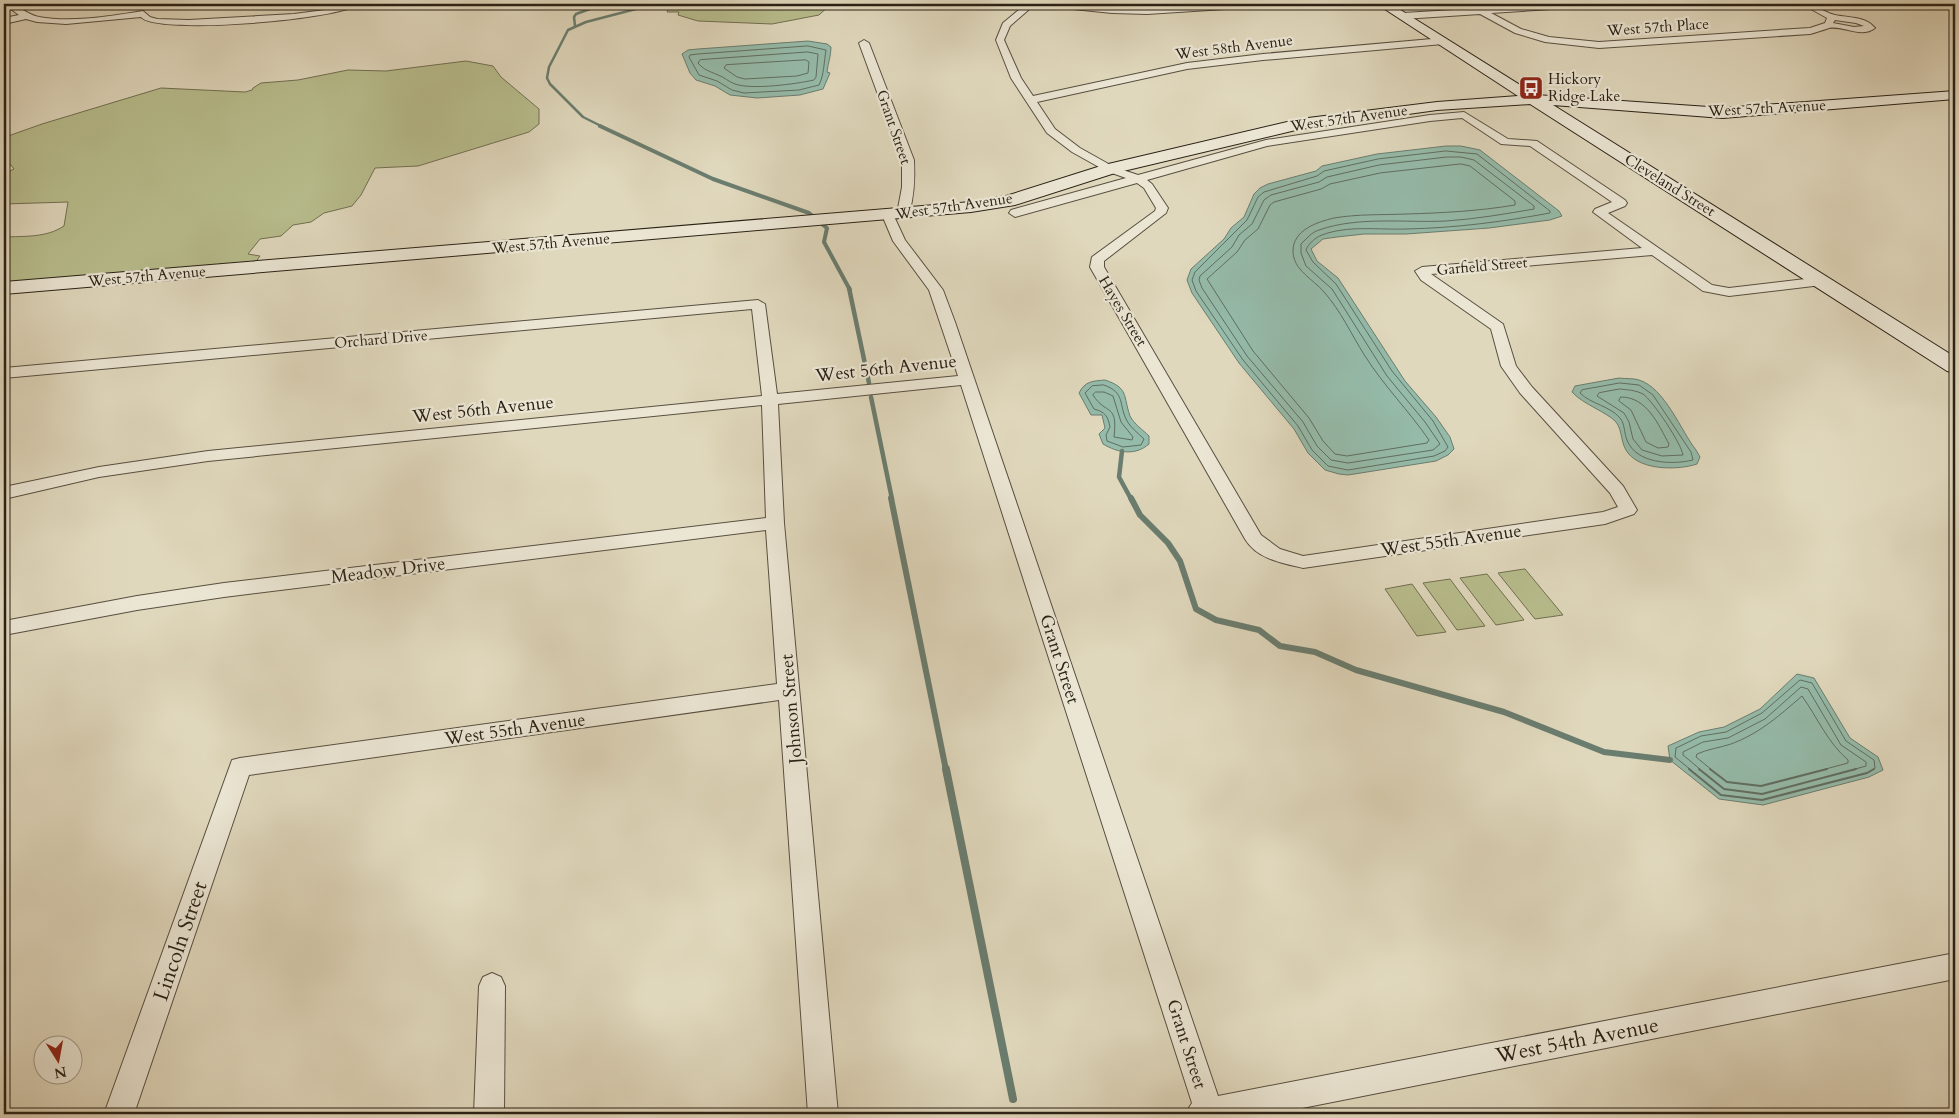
<svg xmlns="http://www.w3.org/2000/svg" width="1959" height="1118" font-family="Cardo,serif">
<style>
.green{fill:#b8bd8d;stroke:#716f52}
.water{fill:#95bbaa;stroke:#6a7d6f}
.lines{fill:none;stroke-linecap:round;stroke-linejoin:round}
.shore-far1{stroke:#606e60;stroke-width:1}
.shore{stroke:#606e60;stroke-width:2}
.stream-far4{stroke:#6a7d6f;stroke-width:2.5}
.stream-far3{stroke:#6a7d6f;stroke-width:4}
.stream-far2{stroke:#6a7d6f;stroke-width:4.5}
.stream-far1{stroke:#6a7d6f;stroke-width:6}
.stream{stroke:#6a7d6f;stroke-width:8}
.street-casing{stroke:#584f40;stroke-width:2}
.secondary-casing{stroke:#2a2116;stroke-width:2}
.street{fill:#ebe6d4;fill-rule:evenodd}
.secondary{fill:#ebe6d4;fill-rule:evenodd}
.labels{text-anchor:middle;stroke-width:4.5;stroke-linejoin:round;paint-order:stroke}
.far-street-label{font-size:15px;fill:#2a2116;stroke:#ebe6d4}
.far-poi-label{font-size:15px;fill:#2a2116;stroke:#ebe6d4;text-anchor:start}
.street-label{font-size:18px;fill:#2a2116;stroke:#ebe6d4}
.near-street-label{font-size:21px;fill:#2a2116;stroke:#ebe6d4}
</style>
<rect width="100%" height="100%" fill="#e0d8bd"/>
<filter id="stains"><feTurbulence type="fractalNoise" baseFrequency=".004" numOctaves="4"/><feColorMatrix values="0 0 0 0 .2 0 0 0 0 .09 0 0 0 0 .02 0 0 0 .5 -.17"/></filter>
<radialGradient id="worn" r=".72"><stop offset=".6" stop-color="#630" stop-opacity="0"/><stop offset="1" stop-color="#630" stop-opacity=".3"/></radialGradient>
<g class="green">
<polygon points="671,4 831,4 819,15 772,24 698,21 678,15 679,12 667,12"/>
<path d="M466,61l27,5 8,11 38,32v15l-10,8 -111,34 -43,2 -14,27 -9,11 -28,7 -13,9 -18,3 -12,11 -21,3 -12,15 12,2 -5,7 -251,20v-46c20,-1 42,1 60,-11l4,-24 -64,2v-30l10,-5 -3,-4h-7v-25l7,-5 31,-11 119,-36 84,4 7,-2 1,-2 8,-5 37,-3 50,-10 38,1z"/>
<polygon points="1524,569 1525,569 1563,615 1535,619 1498,573"/>
<polygon points="1487,574 1524,620 1496,625 1460,578"/>
<polygon points="1450,579 1485,626 1457,630 1423,583"/>
<polygon points="1412,584 1446,632 1417,636 1385,589"/>
</g>
<g class="water">
<path d="M808,41l19,3 4,3c0,9 -3,16 -4,25l3,1 -7,16 -23,6 -43,3 -27,-3 -15,-9 -19,-6 -6,-7 -8,-19 6,-4 10,-1z"/>
<polygon points="1446,146 1461,146 1480,150 1559,211 1562,216 1550,220 1489,228 1406,234 1364,234 1337,237 1323,239 1311,249 1317,261 1338,278 1405,381 1436,417 1450,437 1454,449 1448,455 1436,461 1348,475 1339,474 1325,470 1308,453 1294,429 1239,363 1192,293 1187,280 1191,269 1224,239 1231,228 1244,217 1254,194 1260,188 1268,184 1316,171 1322,166 1377,154"/>
<path d="M1619,378c7,1 14,0 20,2 26,8 42,51 57,70l4,7 -3,7c-18,6 -55,7 -69,-11 -8,-10 -5,-22 -12,-31 -9,-10 -32,-17 -44,-30l3,-6z"/>
<path d="M1105,380c24,8 18,16 25,36 4,8 13,14 19,20v8c-14,12 -31,9 -46,0l-4,-10 6,-6 -3,-13h-11l-12,-22c6,-12 14,-12 26,-13z"/>
<polygon points="1797,674 1814,678 1850,738 1878,757 1883,770 1869,777 1763,805 1719,799 1670,760 1668,746 1699,732 1724,727 1760,709"/>
</g>
<g class="lines">
<g class="shore-far1">
<path d="M808,46l18,4c-2,12 -2,25 -7,35l-20,5 -55,3 -12,-3 -15,-9 -18,-6 -10,-18 1,-2 8,-1z"/>
<path d="M808,52l10,2 -2,23 -2,3c-18,4 -62,10 -79,4 -6,-2 -11,-7 -17,-9 -9,-4 -14,-5 -20,-12l2,-3z"/>
<polygon points="806,60 809,62 808,73 797,76 745,79 737,77 724,68 726,65"/>
<path d="M1446,151l31,3 73,57v2c-49,9 -95,15 -144,16 -27,1 -58,-4 -84,6 -6,2 -14,9 -16,15l7,12 23,22 56,87 41,50 15,26 -3,4 -11,5 -86,14 -20,-4 -16,-16 -14,-24 -55,-66 -47,-69 -4,-11 3,-8 52,-52 11,-23 6,-5 53,-16 7,-5 54,-12z"/>
<path d="M1447,157h14l13,3 60,46v3c-29,5 -58,10 -88,12 -41,2 -87,-5 -127,9 -7,2 -13,9 -18,14v9l5,13 26,23 55,87 38,46 15,22 -7,6 -85,13 -17,-3 -14,-14 -14,-24 -56,-66 -45,-68 -3,-8 1,-4 32,-29 7,-12 13,-11 12,-24 7,-5 48,-13 8,-5 52,-12z"/>
<path d="M1461,164l9,2 45,35v4c-36,6 -73,8 -109,9 -24,1 -49,0 -72,4 -17,4 -41,12 -41,33 0,19 20,28 31,41 17,19 27,42 41,64 19,30 44,55 64,84l-2,3 -80,13 -12,-2 -12,-13 -14,-23 -56,-67 -46,-72 30,-27 8,-12 13,-11 12,-24 4,-3 47,-13 9,-5 50,-11z"/>
<path d="M1620,383l19,2 14,10 38,57 2,8c-21,5 -57,4 -66,-20 -3,-7 -2,-16 -7,-22 -10,-12 -29,-14 -40,-25l2,-3z"/>
<path d="M1104,385c22,8 14,19 23,36 4,7 11,12 17,18l-3,6 -18,2 -16,-6 -1,-6 4,-8c-2,-11 -5,-15 -16,-18l-9,-16 7,-7z"/>
<path d="M1620,389c8,1 15,1 23,5 10,7 38,49 40,61l-21,1 -20,-6 -9,-11 -4,-17 -5,-9 -27,-17 2,-3z"/>
<path d="M1096,392h8l9,4 8,26 12,15 -1,3 -18,-3c4,-35 -8,-21 -21,-42z"/>
<path d="M1621,397c26,0 37,27 48,47l-1,3 -10,1 -12,-6 -15,-32 -12,-9z"/>
<polyline points="1691,770 1675,757 1676,748 1701,736 1726,732 1762,713 1800,680 1812,683 1846,741 1874,760 1875,768 1872,770"/>
<polyline points="1701,770 1683,755 1683,752 1703,742 1728,738 1765,719 1801,687 1808,689 1841,745 1866,762 1866,766 1852,770"/>
<path d="M1712,770l-16,-13 1,-3c11,-5 22,-6 34,-10 28,-10 49,-29 71,-48 15,21 26,47 46,64v3l-26,7"/>
</g>
<g class="shore">
<polyline points="1689,769 1721,795 1762,800 1867,773 1874,769"/>
<polyline points="1699,769 1724,789 1762,794 1856,769"/>
<polyline points="1710,769 1727,782 1761,786 1827,769"/>
</g>
<g class="stream-far4">
<polyline points="575,26 574,17 576,14 604,4"/>
<polyline points="603,127 583,117 550,84 547,78 549,67 568,30 586,22 655,4"/>
</g>
<g class="stream-far3">
<polyline points="600,126 713,179 809,213 814,217"/>
<polyline points="823,225 827,228 824,242 850,290"/>
</g>
<g class="stream-far2">
<polyline points="849,288 869,383"/>
<polyline points="871,397 892,499"/>
<polyline points="1122,451 1119,477 1131,499"/>
</g>
<g class="stream-far1">
<polyline points="891,498 946,770"/>
<polyline points="1131,498 1140,515 1168,543 1180,561 1196,609 1216,620 1259,630 1280,646 1315,652 1356,670 1504,712 1604,752 1670,760"/>
</g>
<polyline class="stream" points="946,769 1013,1099"/>
<defs>
<g id="street">
<path d="M4,4c14,-1 21,10 35,13 33,6 71,-1 104,-6l7,6 7,2 32,1 105,-6 31,-4 22,-6h12c-20,16 -204,31 -218,13l-75,7 -29,-2 -11,-3 -22,5v-6l15,-3z"/>
<path d="M1026,4c40,0 80,4 119,4 44,1 88,-7 131,-4l-4,2 -125,8 -35,-1 -78,-8 -24,21 -6,14 17,38 12,18 154,-33 76,-9 180,-16 4,3 -4,3 -180,16 -76,9 -150,33 18,27 25,19 34,19 24,8 128,-35 164,-25 34,-3 44,27 29,2 88,59 2,3 -2,3 -17,7 104,72 17,3 93,-11 7,4 -7,4 -93,11 -26,-5 -51,-36 -221,19 72,50 13,42 16,21 91,99 14,24 -3,4 -29,10 -302,44c-21,-5 -46,-9 -58,-29l-155,-272 2,-10 63,-46 1,-3 -12,-20 -7,-5 -122,34 -6,-4 2,-3 115,-32 -20,-7 -34,-19 -25,-19 -36,-55 -15,-38 7,-17zM1462,118l39,26 29,2 82,56 -17,7 -2,3 49,36 -220,19 -7,4 6,9 70,49 10,37 19,27 90,100 8,14 -15,5 -300,44 -23,-7 -19,-14 -157,-268v-6l62,-48 2,-5 -16,-24 -5,-4 120,-34 163,-25z"/>
<path d="M1464,4h10l9,5 78,-5h40l-4,2 -106,7 30,16 28,8 50,5 211,-14 15,-5 2,-5 -25,-14c13,0 21,8 33,11 14,3 30,1 40,13 -14,11 -32,-3 -46,0 -6,2 -12,4 -19,6l-211,14 -54,-6 -30,-9 -35,-19 -77,5 -4,-3 4,-3 68,-4zM1835,20l21,3 8,3 -10,1 -21,-4z"/>
<polygon points="1939,4 1955,5 1955,10 1940,6"/>
<path d="M864,40l5,3 45,117c1,19 0,36 -5,54l-6,4 -6,-4 5,-27v-27l-43,-117z"/>
<polygon points="888,211 892,212 905,240 943,290 955,322 1218,1096 1955,953 1955,979 1272,1114 1185,1114 1192,1103 961,385 778,404 784,523 838,1114 808,1114 779,700 249,775 134,1114 104,1114 232,760 240,758 777,684 766,530 224,597 137,610 4,635 4,621 137,596 224,583 766,518 762,405 208,461 99,477 4,499 4,487 99,467 208,451 762,396 752,309 4,378 4,368 758,300 765,304 777,394 958,376 929,290 893,241 882,215"/>
<polygon points="492,973 501,977 505,986 504,1114 474,1114 479,986 483,977"/>
</g>
<polygon id="secondary" points="1377,4 1391,4 1536,95 1723,108 1955,91 1955,99 1723,118 1553,105 1955,357 1955,373 1947,371 1530,104 1437,110 1300,129 1115,173 1015,205 971,212 4,294 4,282 971,202 1006,196 1104,165 1300,119 1437,102 1518,96"/>
</defs>
<use href="#street" class="street-casing"/>
<use href="#secondary" class="secondary-casing"/>
<use href="#street" class="street"/>
<use href="#secondary" class="secondary"/>
</g>
<defs>
<symbol id="bus-square" viewBox="-11 -11 22 22"><rect x="-9" y="-9" width="18" height="18" rx="4" fill="#8f2418" stroke="#ebe6d4"/><path d="M-5-6H5V4H4V6H2V4H-2V6H-4V4H-5ZM-3.5-4V0h7V-4ZM-3.5 1.2v1.5H-2V1.2ZM2 1.2v1.5H3.5V1.2Z" fill="#fff"/></symbol>
</defs>
<g fill-rule="evenodd">
<use href="#bus-square" x="1517" y="74" width="28" height="28"/>
</g>
<g class="labels">
<g class="far-street-label">
<text transform="translate(1658 27) rotate(-4)" y="5">West 57th Place</text>
<text transform="translate(1234 47) rotate(-7)" y="5">West 58th Avenue</text>
<text transform="translate(1767 108) rotate(-3)" y="5">West 57th Avenue</text>
<text transform="translate(1349 118) rotate(-8)" y="5">West 57th Avenue</text>
<text transform="translate(894 127) rotate(71)" y="5">Grant Street</text>
<text transform="translate(1670 185) rotate(32)" y="5">Cleveland Street</text>
<text transform="translate(954 206) rotate(-8)" y="5">West 57th Avenue</text>
<text transform="translate(551 243) rotate(-5)" y="5">West 57th Avenue</text>
<text transform="translate(1482 266) rotate(-5)" y="5">Garfield Street</text>
<text transform="translate(147 276) rotate(-5)" y="5">West 57th Avenue</text>
<text transform="translate(1123 311) rotate(59)" y="5">Hayes Street</text>
<text transform="translate(381 339) rotate(-5)" y="5">Orchard Drive</text>
</g>
<g class="far-poi-label">
<text x="1548" y="84">Hickory<tspan x="1548" dy="17">Ridge Lake</tspan></text>
</g>
<g class="street-label">
<text transform="translate(886 368) rotate(-6)" y="6">West 56th Avenue</text>
<text transform="translate(483 409) rotate(-6)" y="6">West 56th Avenue</text>
<text transform="translate(1451 540) rotate(-8)" y="6">West 55th Avenue</text>
<text transform="translate(388 570) rotate(-7)" y="6">Meadow Drive</text>
<text transform="translate(1060 659) rotate(72)" y="6">Grant Street</text>
<text transform="translate(791 709) rotate(-95)" y="6">Johnson Street</text>
<text transform="translate(515 729) rotate(-8)" y="6">West 55th Avenue</text>
<text transform="translate(1187 1044) rotate(72)" y="6">Grant Street</text>
</g>
<g class="near-street-label">
<text transform="translate(180 941) rotate(-71)" y="7">Lincoln Street</text>
<text transform="translate(1577 1040) rotate(-11)" y="7">West 54th Avenue</text>
</g>
</g>
<rect width="1959" height="1118" fill="none" stroke="#e0d8bd" stroke-width="20"/>
<rect x="5" y="5" width="1949" height="1108" fill="none" stroke="#2a2116" stroke-width="2.5"/>
<rect x="10" y="10" width="1939" height="1098" fill="none" stroke="#2a2116"/>
<g transform="translate(58 1060) rotate(169)"><circle r="24" fill="#ebe6d4" stroke="#9e9788"/>
<path d="M0-4L9 19L0 12L-9 19Z" fill="#8f2418"/>
<text y="-8" font-size="14" font-weight="bold" text-anchor="middle" fill="#2a2116">N</text>
</g>
<rect width="100%" height="100%" filter="url(#stains)"/>
<rect width="100%" height="100%" fill="url(#worn)"/>
</svg>
